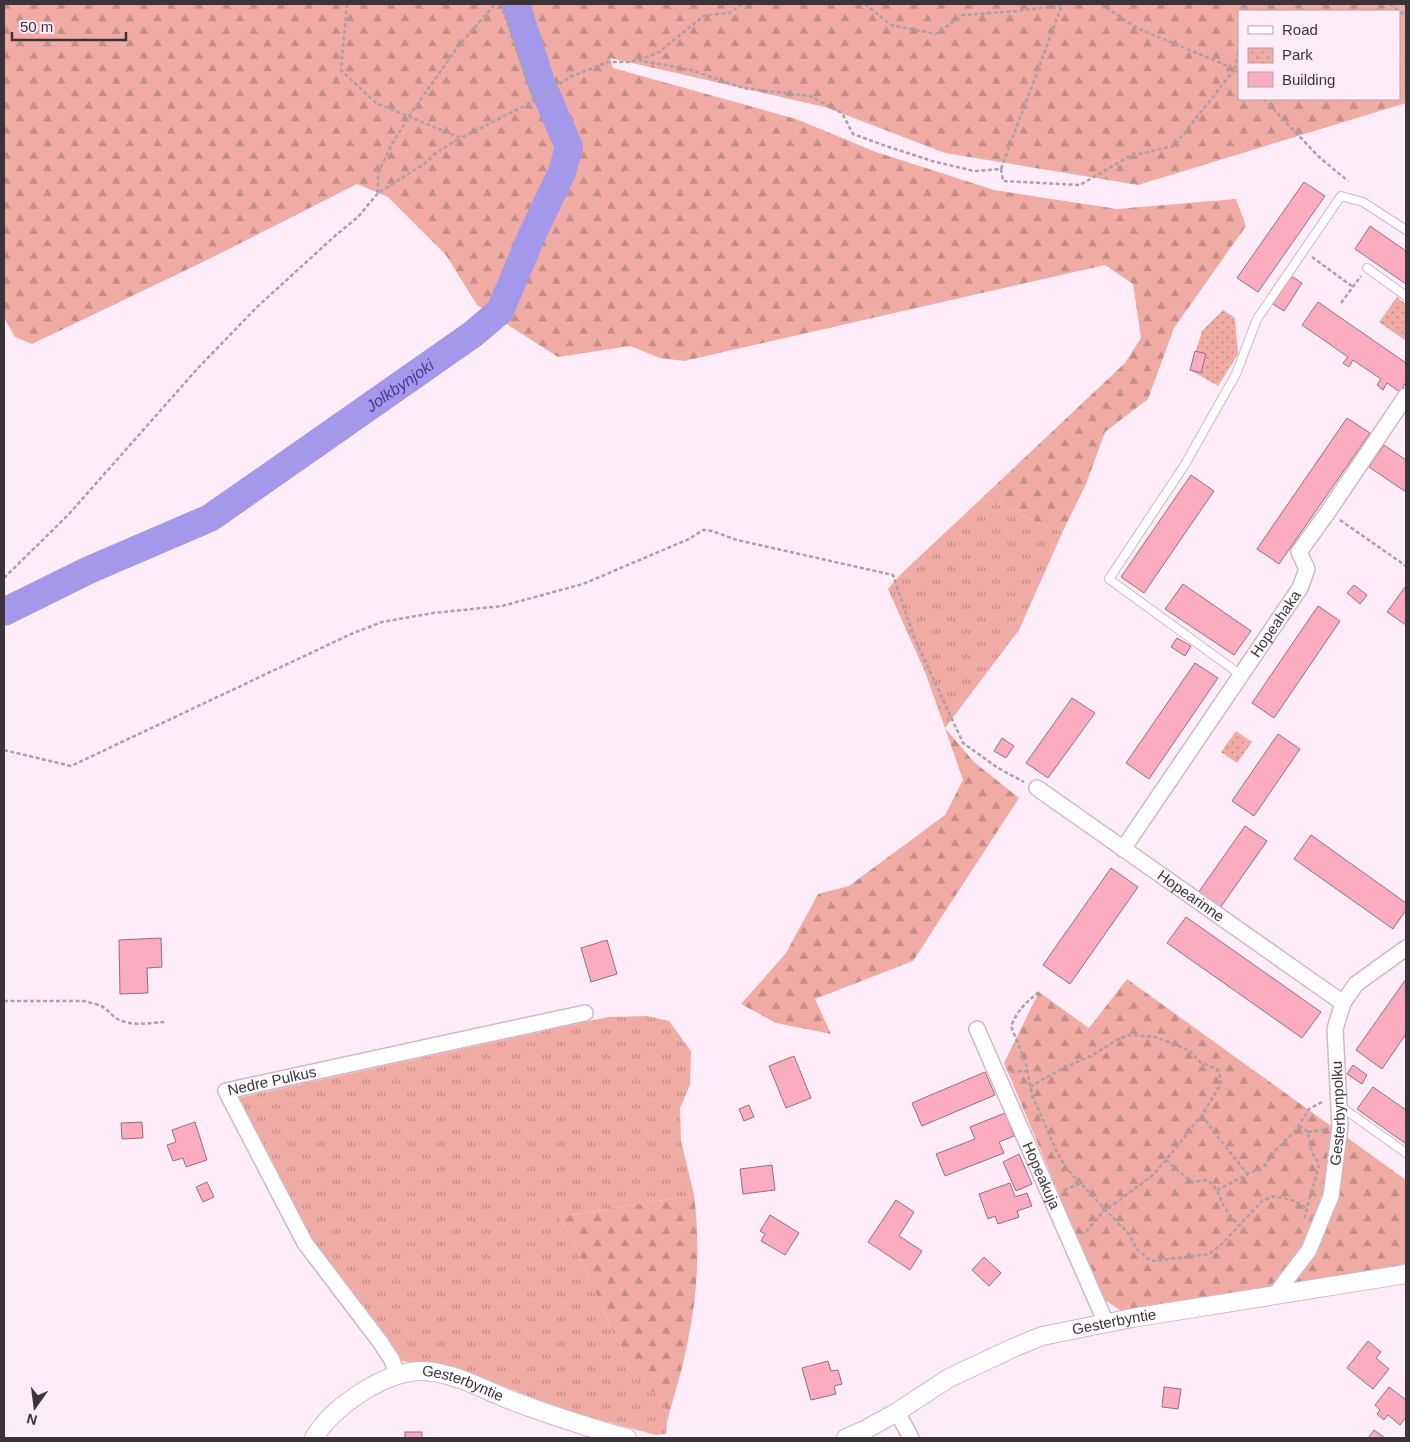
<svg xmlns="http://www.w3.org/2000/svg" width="1410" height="1442" font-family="Helvetica,sans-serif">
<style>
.grass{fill:url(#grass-tufts)}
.forest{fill:url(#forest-firs);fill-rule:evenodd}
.park{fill:url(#park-dots)}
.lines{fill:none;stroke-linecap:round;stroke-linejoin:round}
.river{stroke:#a498eb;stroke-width:28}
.building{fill:#faabc0;stroke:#8f737a}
.service-casing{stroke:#d0b7c8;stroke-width:10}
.minor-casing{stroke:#d0b7c8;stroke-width:18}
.tertiary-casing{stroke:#d0b7c8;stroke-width:20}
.path{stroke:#ad9fa8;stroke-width:2.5;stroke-dasharray:4 2.5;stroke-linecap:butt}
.service{stroke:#fff;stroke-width:8}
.minor{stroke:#fff;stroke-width:15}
.tertiary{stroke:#fff;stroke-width:18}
.labels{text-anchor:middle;stroke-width:4;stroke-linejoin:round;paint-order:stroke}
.street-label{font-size:15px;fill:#3c3239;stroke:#feedf8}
.water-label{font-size:16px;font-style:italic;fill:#4d3695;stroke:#feedf8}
</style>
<defs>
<pattern id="grass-tufts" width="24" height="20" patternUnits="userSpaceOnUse" patternTransform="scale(1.25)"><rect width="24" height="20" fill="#f0aca4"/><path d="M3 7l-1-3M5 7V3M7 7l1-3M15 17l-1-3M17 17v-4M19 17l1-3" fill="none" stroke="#c48d87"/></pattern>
<pattern id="forest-firs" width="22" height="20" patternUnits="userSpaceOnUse" patternTransform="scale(1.25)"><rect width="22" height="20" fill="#f0aca4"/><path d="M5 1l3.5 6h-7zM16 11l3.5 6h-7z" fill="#c48d87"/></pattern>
<pattern id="park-dots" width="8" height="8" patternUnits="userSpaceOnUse" patternTransform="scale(1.25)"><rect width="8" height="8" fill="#f0aca4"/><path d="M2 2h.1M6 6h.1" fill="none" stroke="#c48d87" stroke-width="1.8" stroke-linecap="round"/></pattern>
</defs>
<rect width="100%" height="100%" fill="#feedf8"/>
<g class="grass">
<polygon points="983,497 1045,526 1063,531 1019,630 945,728 925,672 888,589 901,574"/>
<polygon points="647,1016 669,1021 691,1051 690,1085 680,1108 681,1141 694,1195 559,1217 573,1241 630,1370 664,1403 667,1422 666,1434 656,1435 571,1412 466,1372 402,1361 319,1250 270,1163 238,1098 608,1017"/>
</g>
<g class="forest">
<path d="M4,4h1402v99l-268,82 -193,-32 -120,-46 -215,-49 3,10 183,51 80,33 118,38 123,19 119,-10 10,27 -72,102 -26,71 -43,33 -19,52 -23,47 -18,-5 -62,-29 142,-134 16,-25 -8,-54 -28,-19 -421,96 -24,-3 -30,-12 -72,11 -81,-52 -31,-50 -58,-58 -31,-13 -148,75 -177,85 -17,-7 -11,-19zM1239,11h160v88h-160z"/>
<polygon points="945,728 974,762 1019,798 913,961 815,999 831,1034 776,1023 741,1004 786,953 818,894 849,886 945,815 963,780"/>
<polygon points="1127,979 1406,1180 1406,1264 1123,1312 1103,1299 1004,1063 1039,992 1089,1028"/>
<path d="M694,1195c6,48 4,98 -6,145 -5,28 -14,55 -21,82l-3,-19 -34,-33 -57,-129 -14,-24z"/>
</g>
<g class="park">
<polygon points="1397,297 1406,304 1406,341 1379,322"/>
<polygon points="1223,310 1235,318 1238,354 1218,386 1190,370 1202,331"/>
<polygon points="1236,731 1252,742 1237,763 1221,752"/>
</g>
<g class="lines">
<path class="river" id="s1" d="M4,612l85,-42 121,-52 263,-184 27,-23 33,-78 29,-61 7,-25 -28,-65 -25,-78"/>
</g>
<g class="building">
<polygon points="1304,182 1325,196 1258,292 1237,278"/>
<polygon points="1370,226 1406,251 1406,284 1355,249"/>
<polygon points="1291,276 1302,283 1284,311 1273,304"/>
<polygon points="1318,302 1406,363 1406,382 1400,392 1387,383 1383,390 1377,385 1381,379 1353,360 1349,367 1343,363 1348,357 1302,325"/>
<polygon points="1195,351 1206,354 1201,373 1190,370"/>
<polygon points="1347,418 1370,433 1279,564 1257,549"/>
<polygon points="1384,445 1406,460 1406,492 1369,467"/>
<polygon points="1191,475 1214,491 1144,593 1121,577"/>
<polygon points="1183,584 1251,631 1234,655 1165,609"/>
<polygon points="1354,585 1367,595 1360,604 1347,593"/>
<polygon points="1405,587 1406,588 1406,625 1387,612"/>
<polygon points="1318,606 1340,621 1274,718 1252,703"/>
<polygon points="1177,638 1191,646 1185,656 1171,647"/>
<polygon points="1195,663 1218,678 1149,779 1126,763"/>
<polygon points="1072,698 1095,713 1048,778 1026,763"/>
<polygon points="1278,734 1300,749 1254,816 1232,801"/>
<polygon points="1002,738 1014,746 1006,758 994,751"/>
<polygon points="1245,826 1267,841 1220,908 1198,893"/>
<polygon points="1311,835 1406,903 1406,910 1393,929 1294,859"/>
<polygon points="1111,868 1138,887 1070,984 1043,965"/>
<polygon points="1186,917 1321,1012 1302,1038 1167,943"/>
<polygon points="161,938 162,967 147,968 148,993 120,994 119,940"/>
<polygon points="607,940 617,974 591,982 581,948"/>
<polygon points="1406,979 1406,1034 1382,1069 1356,1050"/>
<polygon points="794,1056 811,1098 786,1108 769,1066"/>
<polygon points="1353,1065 1367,1075 1362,1084 1347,1074"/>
<polygon points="985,1072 995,1095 922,1126 912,1103"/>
<polygon points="1373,1087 1406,1110 1406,1144 1357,1109"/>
<polygon points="749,1105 754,1117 744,1121 739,1109"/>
<polygon points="1005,1113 1014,1136 999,1142 1004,1153 945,1176 936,1154 975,1139 970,1127"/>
<polygon points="142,1122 143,1138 122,1139 121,1123"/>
<polygon points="195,1122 207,1160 186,1167 183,1158 173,1161 167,1145 176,1142 172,1130"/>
<polygon points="1019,1154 1032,1184 1016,1191 1003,1162"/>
<polygon points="772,1165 775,1190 743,1194 740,1169"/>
<polygon points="207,1182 214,1197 203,1202 196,1187"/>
<polygon points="1010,1183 1015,1197 1027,1193 1032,1206 1017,1211 1019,1217 998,1224 995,1216 988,1219 979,1194"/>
<polygon points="896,1200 914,1212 899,1236 922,1251 910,1270 868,1242"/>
<polygon points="770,1215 799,1233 785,1255 761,1241 765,1234 760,1231"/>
<polygon points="984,1257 1001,1273 989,1286 972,1270"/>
<polygon points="1368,1341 1381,1352 1376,1358 1389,1369 1373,1389 1347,1368"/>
<polygon points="828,1361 831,1371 838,1370 842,1384 834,1386 836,1394 811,1400 802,1368"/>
<polygon points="1164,1387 1181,1389 1178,1409 1162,1407"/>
<polygon points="1389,1387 1406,1400 1406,1417 1400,1425 1388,1415 1384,1420 1377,1414 1380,1410 1375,1405"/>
<polygon points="1374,1430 1385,1438 1368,1438"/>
<rect x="405" y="1432" width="17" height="6"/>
</g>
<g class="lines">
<defs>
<g id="service">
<polyline points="1367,268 1406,296"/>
<polyline points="1241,675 1109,579 1184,466 1236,374 1257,319 1341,196 1363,202 1406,230"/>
<polyline points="1340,1106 1406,1153"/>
</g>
<g id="minor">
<path id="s2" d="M1037,788l306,215"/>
<path id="s3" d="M1123,849l177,-261 7,-19 -8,-17 29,-40 78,-116"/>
<path id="s4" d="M977,1029l129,294"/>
<path id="s5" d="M1275,1295l34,-45 22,-54 9,-69 -5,-98 8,-26 13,-19 50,-36"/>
<path id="s6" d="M397,1375l-5,-15 -11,-17 -76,-100 -79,-152 359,-78"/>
<polyline points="897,1412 911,1438"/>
</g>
<g id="tertiary">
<path id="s7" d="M314,1438c19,-32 72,-68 110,-67 33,2 64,21 94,32 36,13 72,25 109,35"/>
<path id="s8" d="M846,1438l19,-8 32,-18 52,-34 64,-30 29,-12 90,-18 274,-44"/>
</g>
</defs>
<use href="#service" class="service-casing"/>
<use href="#minor" class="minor-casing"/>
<use href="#tertiary" class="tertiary-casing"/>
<g class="path">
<polyline points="347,4 341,70 376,103 461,138 534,101 570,77 608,62 629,62 647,57 659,52 705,15 729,13 742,4"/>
<polyline points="501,4 534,101"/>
<polyline points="865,4 891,25 936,34 963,15 1016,11 1068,4"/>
<polyline points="1101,4 1137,28 1235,69 1239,48"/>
<polyline points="1390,4 1406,16"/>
<polyline points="1246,11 1247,4"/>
<polyline points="638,60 691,70 743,88 810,96 842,113 853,134 883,145 932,161 974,171 1001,169 1003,181 1080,185 1130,156 1174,146 1235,69 1239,73"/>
<polyline points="1264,99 1319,157 1348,181"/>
<polyline points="1001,169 1062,5"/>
<polyline points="378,193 378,173 392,144 411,113 457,48 495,4"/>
<polyline points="1312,257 1353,287"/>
<polyline points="1341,303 1361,276"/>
<polyline points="1340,520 1406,566"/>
<polyline points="4,578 69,514 198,368 257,307 336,235 358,217 378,193 424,164 437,152 461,138"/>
<polyline points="4,750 71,766 351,634 382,622 433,613 502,606 583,584 689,539 703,530 712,531 737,540 893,575 914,637 963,743 998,768 1024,782"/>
<path d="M1039,992c-14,11 -21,18 -28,34l15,38 6,31 24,55 10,18 51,54 12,12 7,14 12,11 6,2 55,-7 11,-8 42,-45 12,-5 21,5 11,7"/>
<path d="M4,1001h80c7,2 14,3 19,6 6,4 10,10 16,13 14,6 30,3 45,2"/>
<polyline points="1011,1072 1027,1071"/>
<polyline points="1030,1087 1063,1068 1091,1056 1120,1038 1130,1035 1155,1037 1174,1044 1190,1051 1200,1062 1218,1070 1221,1079 1219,1087 1202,1115 1166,1160 1153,1175 1117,1202 1105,1209 1085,1233 1082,1233"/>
<polyline points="1202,1115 1214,1132 1248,1175"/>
<path d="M1299,1126l9,6 4,20 7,12c-4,19 -11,37 -15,56"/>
<polyline points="1308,1132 1324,1130"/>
<polyline points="1166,1160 1191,1182 1208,1180 1217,1190 1224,1207 1238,1225"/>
<polyline points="1064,1190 1081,1183"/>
<polyline points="1217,1190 1264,1166 1275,1151 1296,1130 1309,1109 1322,1102 1324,1103"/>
</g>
<use href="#service" class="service"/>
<use href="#minor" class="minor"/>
<use href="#tertiary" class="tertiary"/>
</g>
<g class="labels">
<g class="street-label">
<text dy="5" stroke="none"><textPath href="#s3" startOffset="272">Hopeahaka</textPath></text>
<text dy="5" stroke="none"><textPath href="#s2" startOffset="188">Hopearinne</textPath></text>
<text dy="5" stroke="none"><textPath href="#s6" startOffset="380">Nedre Pulkus</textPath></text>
<text dy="5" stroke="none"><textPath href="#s5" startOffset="198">Gesterbynpolku</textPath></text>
<text dy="5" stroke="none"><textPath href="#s4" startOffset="160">Hopeakuja</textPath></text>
<text dy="5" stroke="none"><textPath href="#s8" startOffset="295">Gesterbyntie</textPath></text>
<text dy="5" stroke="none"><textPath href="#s7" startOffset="174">Gesterbyntie</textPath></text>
</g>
<g class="water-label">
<text dy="6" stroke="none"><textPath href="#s1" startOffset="458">Jolkbynjoki</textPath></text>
</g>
</g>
<rect width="1410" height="1442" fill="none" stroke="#3c3239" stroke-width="10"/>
<rect x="1238" y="10" width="162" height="90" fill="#feedf8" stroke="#b0a2ac"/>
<rect x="1248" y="26" width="25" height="8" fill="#ffffff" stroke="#b0a2ac"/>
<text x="1282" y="35" font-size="15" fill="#3c3239">Road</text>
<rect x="1248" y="48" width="25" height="15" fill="url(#park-dots)" stroke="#b0a2ac"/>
<text x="1282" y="60" font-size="15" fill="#3c3239">Park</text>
<rect x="1248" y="72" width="25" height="15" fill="#faabc0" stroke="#b0a2ac"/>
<text x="1282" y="85" font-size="15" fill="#3c3239">Building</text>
<g transform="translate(35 1407) rotate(194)" stroke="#feedf8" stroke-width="4" paint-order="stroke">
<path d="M0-4L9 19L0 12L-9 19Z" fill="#3c3239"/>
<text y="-8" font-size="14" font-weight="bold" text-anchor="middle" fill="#3c3239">N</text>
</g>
<path d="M12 32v8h114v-8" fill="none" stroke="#3c3239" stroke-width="2.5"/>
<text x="20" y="32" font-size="15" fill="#3c3239" stroke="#feedf8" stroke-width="4" paint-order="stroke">50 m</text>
</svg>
